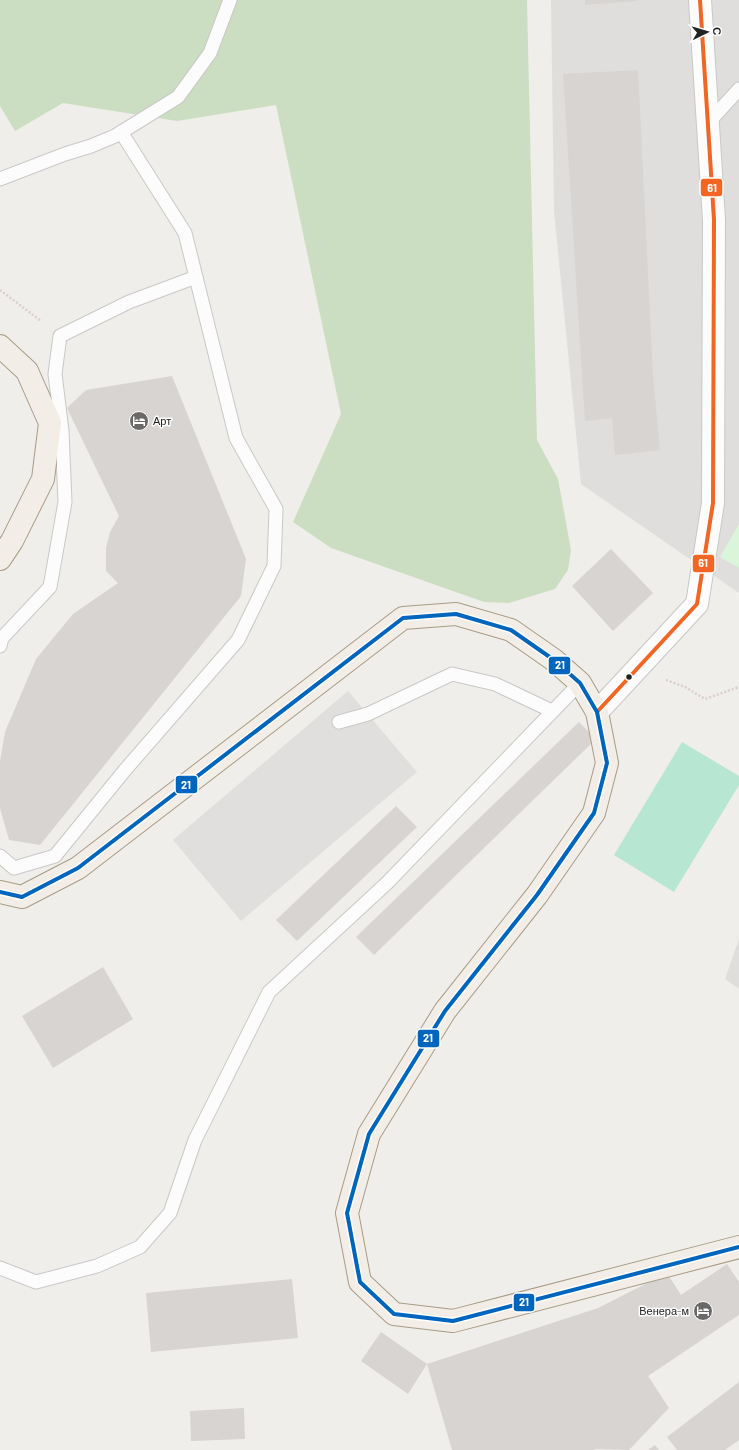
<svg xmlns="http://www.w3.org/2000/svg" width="739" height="1450" font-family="Barlow,sans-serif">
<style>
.residential{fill:#dfdedc}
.forest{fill:#cbdec1}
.park{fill:#daf5da}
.pitch{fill:#b7e6d2}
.parking{fill:#e0dfde}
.building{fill:#d7d4d2}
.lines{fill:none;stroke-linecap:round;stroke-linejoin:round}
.lane-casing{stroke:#c9c8c7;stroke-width:15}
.street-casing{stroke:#c9c8c7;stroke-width:24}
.primary-casing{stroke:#a79c86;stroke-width:24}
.path{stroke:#dccecd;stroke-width:2.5;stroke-dasharray:2 2;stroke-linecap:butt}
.lane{stroke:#fdfcfc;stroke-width:13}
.street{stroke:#fdfcfc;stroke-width:22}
.primary{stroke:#f3ede7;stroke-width:22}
.bus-1-casing{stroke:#fff;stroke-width:7}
.bus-2-casing{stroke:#fff;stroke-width:7}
.bus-1{stroke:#f26522;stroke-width:4}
.bus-2{stroke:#0065bd;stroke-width:4}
.bus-dot{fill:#222;stroke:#fff;stroke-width:1.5}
.labels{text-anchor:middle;stroke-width:3;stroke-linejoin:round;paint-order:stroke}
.poi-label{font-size:11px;fill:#222;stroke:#fff;text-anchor:start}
.line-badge{stroke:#fff;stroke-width:1.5}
.badge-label{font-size:11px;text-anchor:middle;font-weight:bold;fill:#fff}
</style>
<rect width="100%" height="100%" fill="#f0eeeb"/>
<g class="residential">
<polygon points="551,0 739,0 739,593 581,484 554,211"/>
<polygon points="739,939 739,989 725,979"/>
</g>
<polygon class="forest" points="0,0 527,0 537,440 558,479 571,550 568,570 555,589 509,603 484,602 331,548 293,522 341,414 276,105 177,121 63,103 15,131 0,106"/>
<polygon class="park" points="739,524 739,568 720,557"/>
<polygon class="pitch" points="682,742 739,776 739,785 674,892 614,855"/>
<polygon class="parking" points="348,691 417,772 241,921 173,840"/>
<g class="building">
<polygon points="585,0 637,0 637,1 585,5"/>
<polygon points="638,70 653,376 660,450 615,455 612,418 585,421 563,74"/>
<polygon points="172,376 246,559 241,596 40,845 9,840 0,808 0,761 5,732 36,659 73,614 118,583 106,571 106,548 110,532 119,516 67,408 86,390"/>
<polygon points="611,549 653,593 613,631 572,586"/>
<polygon points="579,722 596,739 374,955 356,937"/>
<polygon points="396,806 417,827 297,941 276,920"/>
<polygon points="103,967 133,1019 53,1068 22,1016"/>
<polygon points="727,1264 739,1282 739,1315 648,1376 669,1408 629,1450 596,1449 593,1450 452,1450 427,1364 598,1308 667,1273 681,1295"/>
<polygon points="292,1279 298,1338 151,1352 146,1293"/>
<polygon points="381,1332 427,1364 408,1394 361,1361"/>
<polygon points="739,1382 739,1440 725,1450 677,1450 667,1437"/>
<polygon points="244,1408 245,1439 191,1441 190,1411"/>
<polygon points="655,1445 659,1450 648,1450"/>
</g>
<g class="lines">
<defs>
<g id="lane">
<polyline points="709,122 739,89"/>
<polyline points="0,179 65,154 91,146 115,136 178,97 210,53 230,0"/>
<polyline points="0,646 2,638 50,587 65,502 62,431 55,374 60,336 129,302 196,277"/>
<polyline points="339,722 368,714 452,674 495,684 552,711"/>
<polyline points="0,856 14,868 55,856 125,770 238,640 274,566 276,509 236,438 185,233 121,132"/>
<polyline points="0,1268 36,1282 97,1266 140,1247 170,1213 195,1140 269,992 387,883 580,683"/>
</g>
<polyline id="street" points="597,712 697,604 713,503 714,220 700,0"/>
<g id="primary">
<polyline points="0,346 27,371 50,423 43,479 12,541 0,559"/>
<polyline points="0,892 22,897 78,868 403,618 456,614 511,630 554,660 580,683 597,712 607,763 594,813 537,895 445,1011 369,1134 347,1213 360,1282 394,1314 453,1321 739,1247"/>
</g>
</defs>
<use href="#lane" class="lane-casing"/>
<use href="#street" class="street-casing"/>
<use href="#primary" class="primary-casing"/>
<g class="path">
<polyline points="0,290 41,321"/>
<polyline points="666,680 685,687 705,699 739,687"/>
</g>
<use href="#lane" class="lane"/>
<use href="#street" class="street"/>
<use href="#primary" class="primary"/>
<defs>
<polyline id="bus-1" points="597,712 697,604 713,503 714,220 700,0"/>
<polyline id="bus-2" points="0,892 22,897 78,868 403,618 456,614 511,630 554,660 580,683 597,712 607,763 594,813 537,895 445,1011 369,1134 347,1213 360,1282 394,1314 453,1321 739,1247"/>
</defs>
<use href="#bus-1" class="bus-1-casing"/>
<use href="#bus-2" class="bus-2-casing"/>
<use href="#bus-1" class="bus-1"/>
<use href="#bus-2" class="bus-2"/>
</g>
<defs>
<symbol id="hotel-disc" viewBox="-11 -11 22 22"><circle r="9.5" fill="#6a6968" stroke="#fff"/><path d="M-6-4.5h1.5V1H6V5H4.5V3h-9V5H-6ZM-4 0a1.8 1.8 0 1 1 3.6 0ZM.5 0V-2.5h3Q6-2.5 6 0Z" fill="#fff"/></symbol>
</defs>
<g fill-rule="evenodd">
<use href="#hotel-disc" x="128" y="410" width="22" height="22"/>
<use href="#hotel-disc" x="692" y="1300" width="22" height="22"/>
</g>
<circle class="bus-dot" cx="629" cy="677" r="3.5"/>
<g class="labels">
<g class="poi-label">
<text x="153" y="425">Арт</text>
<text x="689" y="1315" text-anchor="end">Венера-м</text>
</g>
</g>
<g class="line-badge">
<rect x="700" y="178" width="23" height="19" rx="4" fill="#f26522"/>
<rect x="692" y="554" width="23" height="19" rx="4" fill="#f26522"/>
<rect x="548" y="656" width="23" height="19" rx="4" fill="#0065bd"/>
<rect x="175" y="775" width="23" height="19" rx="4" fill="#0065bd"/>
<rect x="417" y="1029" width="23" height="19" rx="4" fill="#0065bd"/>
<rect x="513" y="1293" width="22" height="19" rx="4" fill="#0065bd"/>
</g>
<g class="badge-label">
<text x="712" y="192">61</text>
<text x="703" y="567">61</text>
<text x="560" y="669">21</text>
<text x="186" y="789">21</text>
<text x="428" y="1042">21</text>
<text x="524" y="1306">21</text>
</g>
<g transform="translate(707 32) rotate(85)" stroke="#ffffff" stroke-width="3" paint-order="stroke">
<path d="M0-3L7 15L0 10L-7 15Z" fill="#222222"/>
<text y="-6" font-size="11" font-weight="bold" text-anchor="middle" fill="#222222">С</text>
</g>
</svg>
